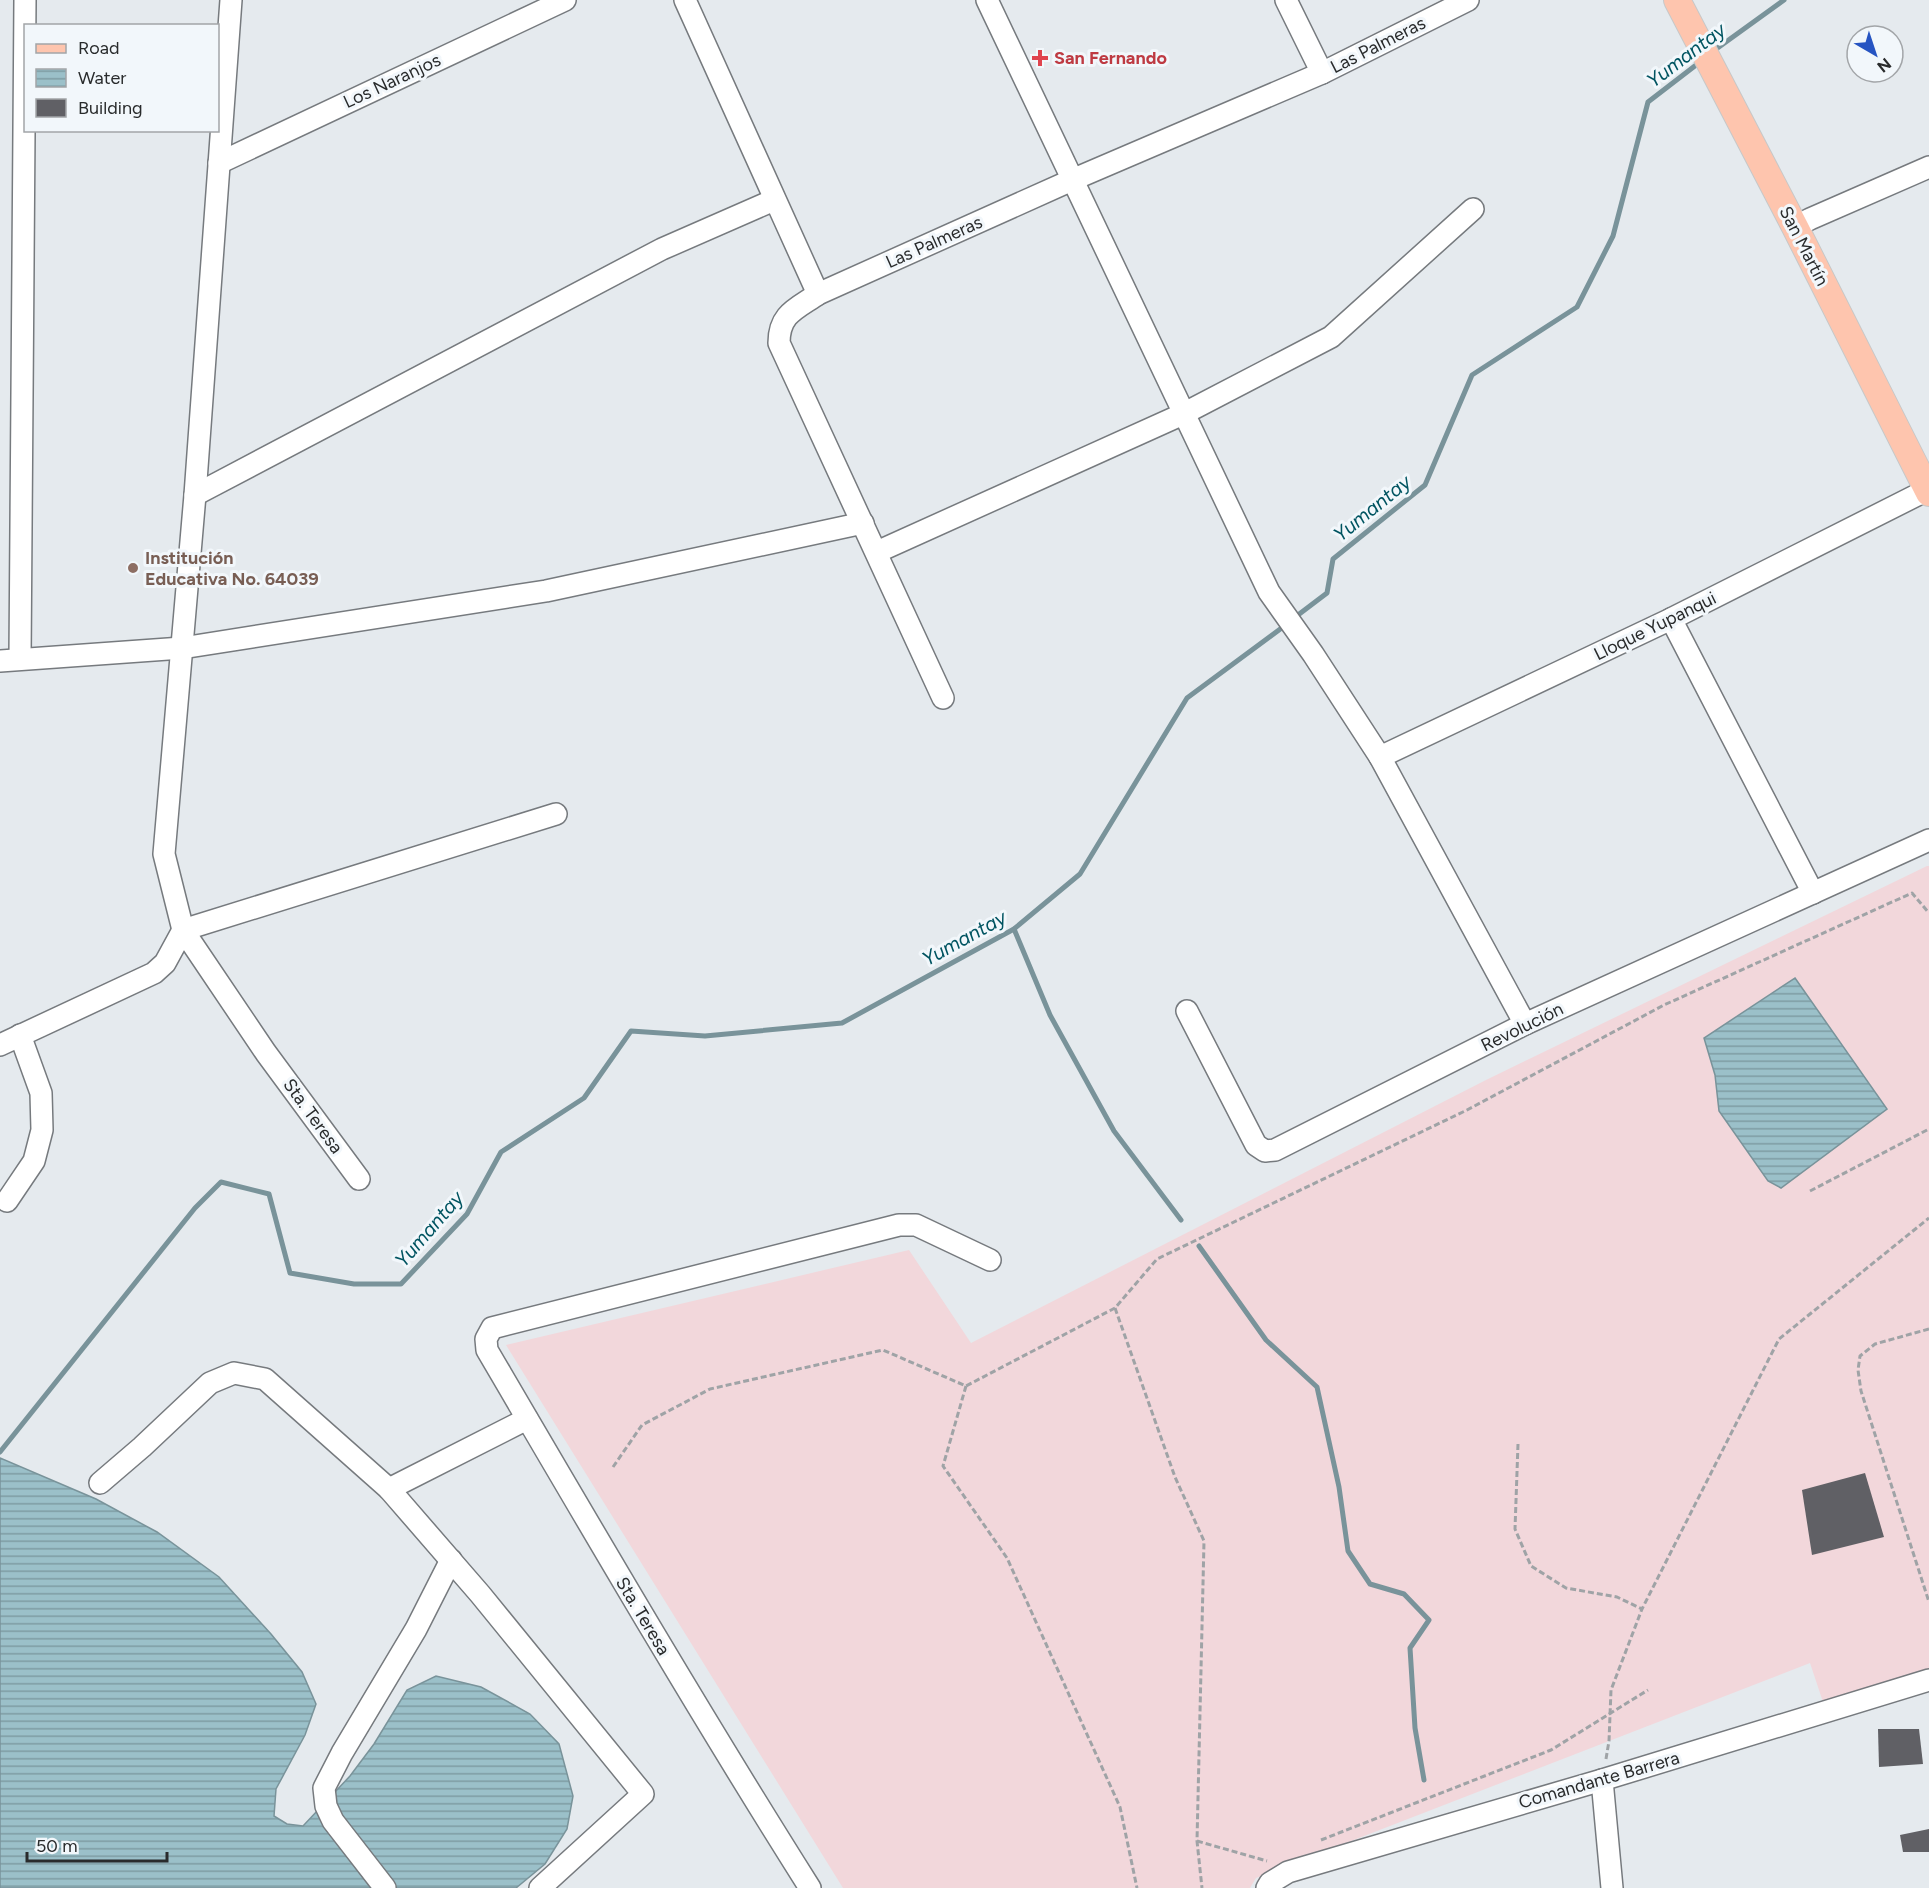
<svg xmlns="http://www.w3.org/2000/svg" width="1929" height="1888" font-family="Figtree,sans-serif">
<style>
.industrial{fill:#f2d7db}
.water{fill:url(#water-rules);stroke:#79939a;stroke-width:1.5}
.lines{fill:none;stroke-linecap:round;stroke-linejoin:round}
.stream{stroke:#79939a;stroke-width:5}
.building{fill:#606065}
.minor-casing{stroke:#767a7e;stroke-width:24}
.major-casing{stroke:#c7c8c8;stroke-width:28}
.path{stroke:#9fa3a6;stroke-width:3;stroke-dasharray:6 3;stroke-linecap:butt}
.minor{stroke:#fff;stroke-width:21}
.major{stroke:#fec5ae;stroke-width:26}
.health-dot{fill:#e0444e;stroke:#f2f7fb;stroke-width:2}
.education-dot{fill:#8d6e63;stroke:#f2f7fb;stroke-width:2}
.labels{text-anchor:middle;stroke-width:6;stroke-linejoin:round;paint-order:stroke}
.street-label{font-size:18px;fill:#292b2c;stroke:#f2f7fb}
.health-label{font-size:18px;font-weight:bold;fill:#be3a42;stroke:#f2f7fb;text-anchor:start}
.education-label{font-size:18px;font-weight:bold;fill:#785e54;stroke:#f2f7fb;text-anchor:start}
.water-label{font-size:20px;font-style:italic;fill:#005461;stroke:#f2f7fb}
</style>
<defs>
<pattern id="water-rules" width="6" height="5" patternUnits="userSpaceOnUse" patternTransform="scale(1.5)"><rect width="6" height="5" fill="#9bc0c9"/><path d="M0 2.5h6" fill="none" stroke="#7e9ca3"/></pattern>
</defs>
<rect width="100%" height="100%" fill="#e5eaee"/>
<polygon class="industrial" points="1927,866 1929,866 1929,1669 1824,1705 1810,1663 1256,1878 1250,1888 843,1888 506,1345 909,1250 971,1343 1486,1080"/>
<g class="water">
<polygon points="1795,978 1887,1109 1781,1188 1768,1181 1719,1111 1715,1075 1704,1038"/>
<polygon points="0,1458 96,1499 157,1532 219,1577 271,1634 302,1672 316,1704 305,1735 276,1789 274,1816 287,1824 303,1826 350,1776 374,1744 407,1690 436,1676 481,1687 530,1714 559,1744 573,1796 567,1829 545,1864 516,1888 0,1888"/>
</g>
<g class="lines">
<g class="stream">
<polyline points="1712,52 1784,0"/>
<polyline points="1294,618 1327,593 1333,559 1425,485 1472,375 1577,307 1613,236 1648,102 1700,62"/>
<polyline points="1014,929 1050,1015 1114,1131 1181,1220"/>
<polyline points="1199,1246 1266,1340 1317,1387 1339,1487 1348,1551 1370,1584 1404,1594 1429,1620 1410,1648 1415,1728 1424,1780"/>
<polyline points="0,1452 195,1208 221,1182 269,1194 290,1273 354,1284 401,1284 467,1214 501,1152 584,1098 631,1031 705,1036 842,1023 1014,929 1080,874 1187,698 1287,624"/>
</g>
</g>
<g class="building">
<polygon points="1865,1473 1884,1537 1812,1555 1802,1490"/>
<polygon points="1878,1729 1919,1729 1923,1764 1879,1767"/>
<polygon points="1929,1829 1929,1852 1903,1852 1900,1835"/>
</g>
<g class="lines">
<defs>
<g id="minor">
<polyline points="231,0 195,495 164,854 183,930 266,1053 359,1179"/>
<polyline points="685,0 818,294"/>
<polyline points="987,0 1269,592 1313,654 1380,757 1525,1024"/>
<polyline points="1286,0 1322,73"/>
<polyline points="219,163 565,0"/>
<polyline points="1795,227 1810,219 1929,167"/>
<polyline points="195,495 662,249 774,200"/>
<polyline points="877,552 1183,414 1331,337 1473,209"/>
<polyline points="1671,619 1813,893"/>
<polyline points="20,659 25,0"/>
<polyline points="0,661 182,648 546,591 863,523"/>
<path d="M943,698l-164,-355c0,-29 17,-34 39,-49l254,-114 250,-107 146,-73"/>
<polyline points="1380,757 1671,619 1929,489"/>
<polyline points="1187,1011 1256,1145 1265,1151 1275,1150 1525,1024 1929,840"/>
<polyline points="0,1045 154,973 165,963 183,930 556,814"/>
<polyline points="7,1201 34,1161 42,1130 41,1093 20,1035"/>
<polyline points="100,1483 142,1447 210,1383 234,1373 265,1379 389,1489 527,1419"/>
<polyline points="389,1489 480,1594 643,1794 540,1888"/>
<polyline points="1602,1780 1612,1888"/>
<polyline points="385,1888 333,1821 326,1806 324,1788 342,1753 416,1629 451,1560"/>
<path d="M810,1888c-112,-177 -217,-357 -323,-538l-1,-11 6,-11 407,-103h17l74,35"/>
<polyline points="1267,1888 1270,1883 1288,1872 1602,1780 1929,1680"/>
</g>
<polyline id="major" points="1677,0 1795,227 1929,493"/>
</defs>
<use href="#minor" class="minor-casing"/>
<use href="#major" class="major-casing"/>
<g class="path">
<polyline points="1810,1191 1929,1129"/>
<polyline points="1115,1308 1175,1477 1204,1541 1197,1841 1202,1888"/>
<polyline points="1929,1329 1875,1344 1860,1356 1858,1370 1861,1391 1929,1602"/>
<polyline points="966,1386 943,1466 1007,1558 1120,1807 1137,1888"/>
<polyline points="1518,1444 1515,1529 1531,1566 1566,1588 1617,1597 1642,1609"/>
<polyline points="613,1467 642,1425 710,1389 883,1350 966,1386 1115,1308 1157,1259 1467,1110 1664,1005 1912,893 1929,913"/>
<polyline points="1606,1759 1609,1741 1611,1690 1642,1609 1779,1339 1929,1218"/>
<polyline points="1321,1840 1551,1750 1648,1690"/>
<polyline points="1197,1841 1267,1861"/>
</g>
<use href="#minor" class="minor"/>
<use href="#major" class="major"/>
</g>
<path class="health-dot" d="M1037 49h6v6h6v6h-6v6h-6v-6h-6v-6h6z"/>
<circle class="education-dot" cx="133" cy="568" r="6"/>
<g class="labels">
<g class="street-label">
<text transform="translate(1378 45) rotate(-27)" y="6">Las Palmeras</text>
<text transform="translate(392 81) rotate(-25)" y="6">Los Naranjos</text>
<text transform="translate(934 242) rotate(-24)" y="6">Las Palmeras</text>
<text transform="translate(1804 246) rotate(63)" y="6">San Martín</text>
<text transform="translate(1655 626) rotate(-26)" y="6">Lloque Yupanqui</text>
<text transform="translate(1522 1027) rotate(-26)" y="6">Revolución</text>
<text transform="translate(313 1116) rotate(54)" y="6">Sta. Teresa</text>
<text transform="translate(643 1616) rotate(59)" y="6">Sta. Teresa</text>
<text transform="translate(1599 1780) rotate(-16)" y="6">Comandante Barrera</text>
</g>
<g class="health-label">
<text x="1054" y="64">San Fernando</text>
</g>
<g class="education-label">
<text x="145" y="564">Institución<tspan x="145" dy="21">Educativa No. 64039</tspan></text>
</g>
<g class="water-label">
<text transform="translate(1686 55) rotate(-37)" y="7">Yumantay</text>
<text transform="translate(1372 508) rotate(-39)" y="7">Yumantay</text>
<text transform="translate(964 938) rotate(-29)" y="7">Yumantay</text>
<text transform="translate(429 1229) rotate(-49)" y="7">Yumantay</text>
</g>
</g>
<rect x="24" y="24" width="195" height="108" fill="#f2f7fb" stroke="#a2a5a8" stroke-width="1.5"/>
<rect x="36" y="44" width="30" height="9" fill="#fec5ae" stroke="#a2a5a8" stroke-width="1.5"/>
<text x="78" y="54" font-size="18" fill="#292b2c">Road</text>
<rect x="36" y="69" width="30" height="18" fill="url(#water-rules)" stroke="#a2a5a8" stroke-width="1.5"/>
<text x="78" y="84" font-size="18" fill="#292b2c">Water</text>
<rect x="36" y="99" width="30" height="18" fill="#606065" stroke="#a2a5a8" stroke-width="1.5"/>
<text x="78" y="114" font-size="18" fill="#292b2c">Building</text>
<g transform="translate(1875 54) rotate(141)"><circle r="28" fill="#f2f7fb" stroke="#a2a5a8" stroke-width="1.5"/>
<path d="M0-4.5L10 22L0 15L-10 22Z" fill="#2654c2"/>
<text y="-9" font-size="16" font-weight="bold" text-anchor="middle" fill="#292b2c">N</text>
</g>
<path d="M27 1852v9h140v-9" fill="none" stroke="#292b2c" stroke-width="3"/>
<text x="36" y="1852" font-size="18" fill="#292b2c" stroke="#f2f7fb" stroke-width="4.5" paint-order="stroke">50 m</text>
</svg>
